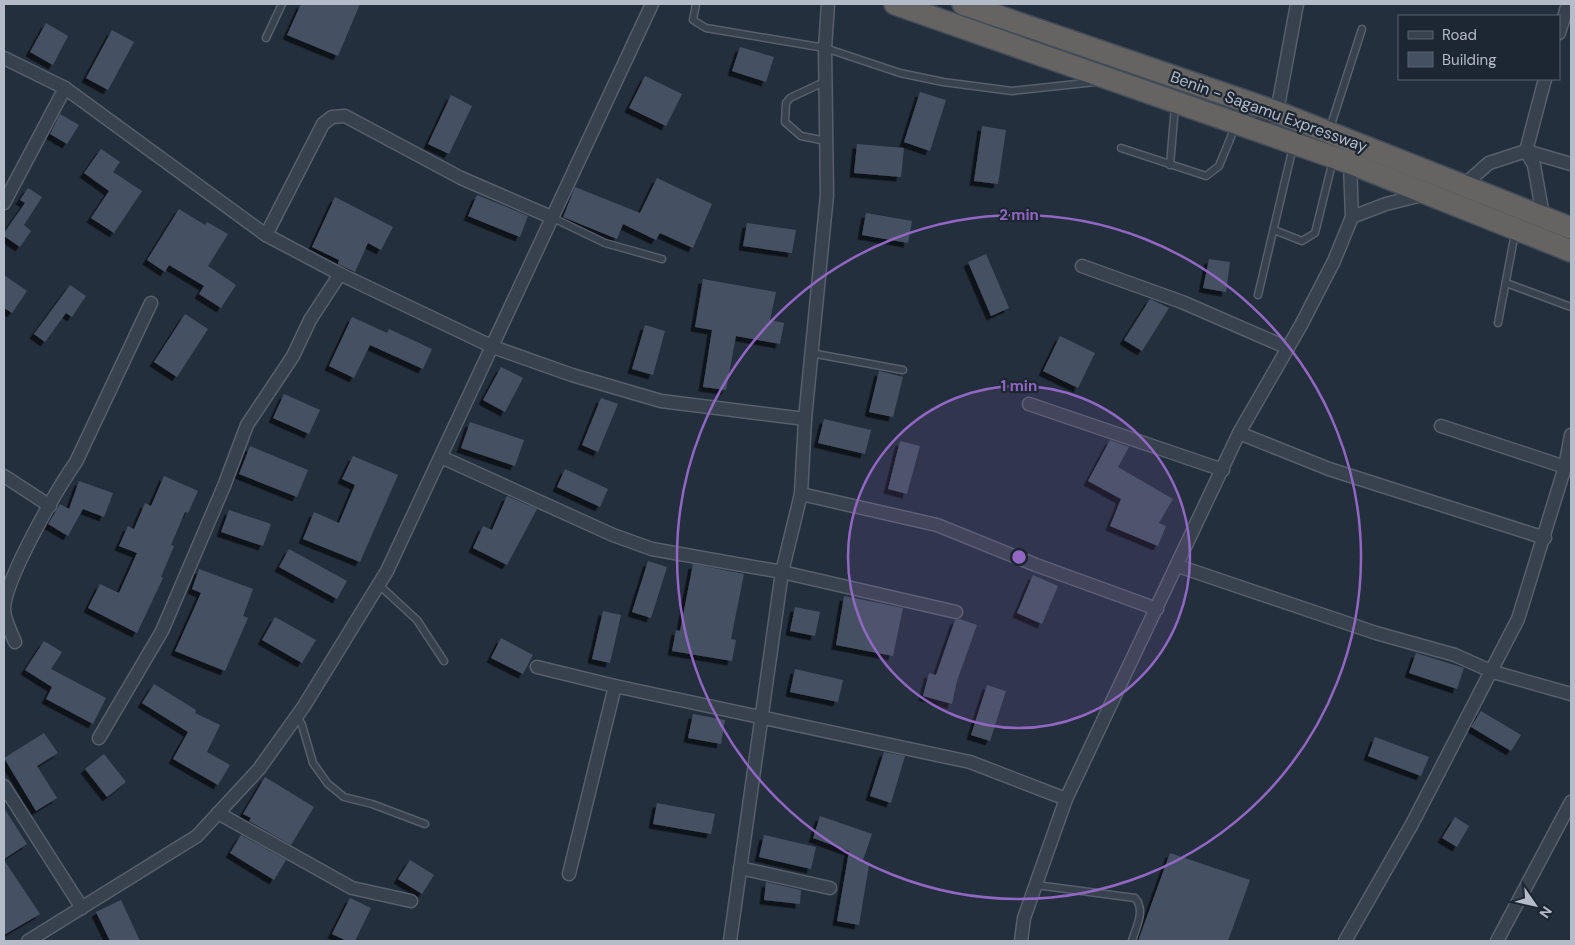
<svg xmlns="http://www.w3.org/2000/svg" width="1575" height="945" font-family="'DM Sans',sans-serif">
<style>
.building{fill:#455162;filter:url(#shadow)}
.lines{fill:none;stroke-linecap:round;stroke-linejoin:round}
.service-casing{stroke:#565f6c;stroke-width:9}
.minor-casing{stroke:#565f6c;stroke-width:15}
.trunk-casing{stroke:#434c59;stroke-width:24}
.service{stroke:#38414e;stroke-width:6}
.minor{stroke:#38414e;stroke-width:12}
.trunk{stroke:#656462;stroke-width:21}
.ring{fill:none;stroke:#9266c3;stroke-width:2.5}
.labels{text-anchor:middle;stroke-width:4.5;stroke-linejoin:round;paint-order:stroke}
.street-label{font-size:16px;fill:#b4bcc9;stroke:#1d2633}
.centre{fill:#9266c3;stroke:#1d2633;stroke-width:2.5}
.ring-label{font-size:15px;text-anchor:middle;font-weight:bold;fill:#9266c3;stroke:#1d2633;stroke-width:4.5;stroke-linejoin:round;paint-order:stroke}
</style>
<defs>
<filter id="shadow"><feDropShadow dx="-4.5" dy="4.5" stdDeviation="0" flood-color="#0009"/></filter>
</defs>
<rect width="100%" height="100%" fill="#242f3e"/>
<g class="building">
<polygon points="301,4 360,4 338,56 287,35"/>
<polygon points="46,23 68,36 53,65 30,52"/>
<polygon points="112,30 134,42 108,90 86,78"/>
<polygon points="740,47 774,57 766,82 732,71"/>
<polygon points="645,76 682,94 666,126 629,108"/>
<polygon points="920,92 946,100 930,151 904,142"/>
<polygon points="451,95 472,106 449,154 428,144"/>
<polygon points="60,114 79,125 67,144 50,134"/>
<polygon points="982,126 1006,130 998,184 974,181"/>
<polygon points="857,144 904,148 901,177 854,173"/>
<polygon points="101,149 120,162 113,172 142,191 114,233 91,218 109,191 84,173"/>
<polygon points="657,178 712,204 693,248 660,233 656,240 623,224 617,239 563,217 575,187 640,213"/>
<polygon points="28,188 42,197 24,225 31,231 20,247 4,236 4,233 25,203 20,200"/>
<polygon points="477,195 528,216 520,237 468,216"/>
<polygon points="335,197 393,227 381,250 368,243 355,272 338,264 339,260 312,247"/>
<polygon points="179,209 205,225 207,222 228,234 208,266 236,285 221,308 199,294 204,286 169,265 165,272 147,260"/>
<polygon points="866,213 912,221 908,243 862,235"/>
<polygon points="747,223 796,230 792,253 743,246"/>
<polygon points="986,254 1009,308 991,316 968,262"/>
<polygon points="1209,259 1230,262 1226,292 1203,288"/>
<polygon points="4,275 27,291 12,313 4,308"/>
<polygon points="703,279 776,292 770,320 784,323 780,344 736,336 726,390 703,387 712,330 695,327"/>
<polygon points="70,285 86,296 72,317 66,313 45,342 34,334"/>
<polygon points="1150,299 1169,308 1142,351 1124,340"/>
<polygon points="185,314 208,329 177,377 154,362"/>
<polygon points="352,317 387,333 389,329 432,349 423,369 370,345 354,378 329,366"/>
<polygon points="645,325 665,331 653,375 632,369"/>
<polygon points="1060,336 1095,353 1078,388 1043,371"/>
<polygon points="501,367 523,378 505,412 483,400"/>
<polygon points="879,371 903,377 893,417 869,412"/>
<polygon points="284,394 320,410 309,434 273,418"/>
<polygon points="601,398 618,404 598,452 582,445"/>
<polygon points="824,419 871,430 865,454 818,443"/>
<polygon points="470,422 524,440 515,466 461,448"/>
<polygon points="1110,440 1129,447 1118,467 1173,499 1159,523 1166,526 1158,546 1110,526 1121,499 1088,481"/>
<polygon points="900,441 920,446 907,494 888,489"/>
<polygon points="250,446 308,470 297,497 239,474"/>
<polygon points="353,456 398,475 360,562 303,539 314,512 339,523 355,485 342,479"/>
<polygon points="565,469 608,489 600,507 557,487"/>
<polygon points="164,476 198,491 188,513 185,512 171,545 174,546 161,577 163,578 137,633 88,608 100,584 119,593 137,553 119,546 128,526 134,529 145,503 151,506"/>
<polygon points="79,481 113,493 104,517 83,509 68,536 48,524 60,504 69,509"/>
<polygon points="507,496 537,509 507,565 473,548 483,526 492,530"/>
<polygon points="229,510 271,524 263,546 221,532"/>
<polygon points="289,549 347,581 337,599 279,567"/>
<polygon points="648,561 667,567 651,618 632,612"/>
<polygon points="693,564 744,574 731,639 736,640 732,661 672,651 676,630 680,631"/>
<polygon points="199,569 253,589 243,616 248,618 225,671 175,651 201,593 192,589"/>
<polygon points="1033,575 1058,586 1042,624 1017,613"/>
<polygon points="844,596 903,608 893,656 836,645"/>
<polygon points="795,607 820,612 815,636 790,631"/>
<polygon points="603,611 621,615 610,663 592,659"/>
<polygon points="275,617 316,640 302,663 262,640"/>
<polygon points="960,619 977,625 957,681 952,704 923,696 929,673 936,675 955,620"/>
<polygon points="501,638 533,655 523,674 491,658"/>
<polygon points="44,641 62,652 51,669 106,698 93,724 46,699 52,687 25,670"/>
<polygon points="1416,653 1464,668 1457,689 1409,673"/>
<polygon points="795,669 843,680 838,702 790,692"/>
<polygon points="154,684 196,710 195,713 220,725 207,752 230,765 218,785 173,759 188,732 142,703"/>
<polygon points="987,685 1006,691 990,741 971,735"/>
<polygon points="1481,711 1521,735 1511,751 1471,727"/>
<polygon points="693,714 725,720 721,744 688,738"/>
<polygon points="44,733 58,753 37,766 57,798 36,811 4,758"/>
<polygon points="1375,737 1429,757 1421,776 1368,756"/>
<polygon points="884,752 905,756 891,803 870,796"/>
<polygon points="104,754 126,782 107,797 85,769"/>
<polygon points="265,777 314,807 291,845 249,821 251,818 243,814"/>
<polygon points="657,803 715,814 711,834 653,824"/>
<polygon points="4,808 27,844 4,859"/>
<polygon points="820,816 872,834 862,863 869,865 859,925 837,921 849,851 813,838"/>
<polygon points="1455,817 1469,826 1457,847 1442,838"/>
<polygon points="241,835 286,860 274,880 230,853"/>
<polygon points="764,835 816,847 811,869 759,857"/>
<polygon points="1170,853 1250,880 1228,941 1138,941"/>
<polygon points="4,860 40,914 4,935"/>
<polygon points="410,860 434,875 422,894 398,879"/>
<polygon points="766,882 801,890 800,904 764,900"/>
<polygon points="350,898 371,908 355,941 347,941 332,934"/>
<polygon points="121,900 140,941 110,941 96,912"/>
</g>
<g class="lines">
<defs>
<g id="service">
<polyline points="696,4 693,20 706,28 825,48 900,73 943,82 1012,91 1095,82"/>
<polyline points="266,38 282,4"/>
<polyline points="826,81 790,98 786,103 785,122 801,136 826,141"/>
<polyline points="1330,128 1362,29"/>
<polyline points="1121,148 1206,176 1219,166 1235,127"/>
<polyline points="1170,165 1175,106"/>
<polyline points="551,217 605,243 662,259"/>
<polyline points="1274,230 1302,241 1315,233 1333,160"/>
<polyline points="1506,283 1571,307"/>
<polyline points="1258,295 1293,147"/>
<polyline points="1498,323 1515,233"/>
<polyline points="811,353 903,370"/>
<polyline points="379,585 417,620 444,661"/>
<polyline points="297,716 302,725 313,763 328,784 344,797 372,804 425,824"/>
<path d="M1036,885l99,13c11,12 1,29 -3,43"/>
</g>
<g id="minor">
<polyline points="1559,33 1568,4"/>
<polyline points="4,58 65,88 266,235 340,274 493,347 572,375 661,401 805,419"/>
<polyline points="1250,128 1277,112 1297,4"/>
<polyline points="1464,185 1489,163 1526,151 1571,164"/>
<polyline points="4,203 65,88"/>
<polyline points="1543,216 1534,165 1526,151 1545,79"/>
<polyline points="1352,217 1386,204 1426,194"/>
<polyline points="266,235 323,124 332,117 345,116 461,178 551,217"/>
<polyline points="1082,266 1182,302 1288,348"/>
<polyline points="1029,404 1223,470"/>
<polyline points="1441,426 1565,467"/>
<polyline points="1239,433 1329,469 1545,538"/>
<polyline points="441,457 613,535 652,549 782,572 956,612"/>
<polyline points="4,476 50,506"/>
<polyline points="801,494 937,525 1036,565 1157,609"/>
<polyline points="1178,566 1376,633 1455,655 1493,672 1571,694"/>
<path d="M15,642c-4,-10 -11,-23 -11,-33 1,-30 53,-120 72,-147l75,-159"/>
<polyline points="537,667 615,686 970,762 1066,799"/>
<polyline points="99,738 162,631 224,486 247,425 293,356 310,320 340,274"/>
<polyline points="4,786 82,908"/>
<polyline points="218,813 352,888 411,901"/>
<polyline points="740,868 830,888"/>
<polyline points="569,874 615,686"/>
<polyline points="28,941 197,836 259,769 304,706 387,571 652,4"/>
<polyline points="730,941 782,572 801,494 805,419 827,195 825,48 828,4"/>
<polyline points="1021,941 1024,918 1066,799 1239,433 1301,325 1334,261 1352,217 1350,163"/>
<polyline points="1345,941 1412,824 1518,619 1565,467 1571,435"/>
<polyline points="1497,941 1571,802"/>
</g>
<g id="trunk">
<polyline points="895,4 1350,163 1571,251"/>
<polyline points="963,4 1277,112 1571,228"/>
</g>
</defs>
<use href="#service" class="service-casing"/>
<use href="#minor" class="minor-casing"/>
<use href="#trunk" class="trunk-casing"/>
<use href="#service" class="service"/>
<use href="#minor" class="minor"/>
<use href="#trunk" class="trunk"/>
</g>
<circle cx="1019" cy="557" r="171" fill="#9266c3" fill-opacity=".12"/>
<g class="ring">
<circle cx="1019" cy="557" r="171"/>
<circle cx="1019" cy="557" r="342"/>
</g>
<g class="labels">
<g class="street-label">
<text transform="translate(1269 111) rotate(20)" y="6">Benin - Sagamu Expressway</text>
</g>
</g>
<circle cx="1019" cy="557" r="8" class="centre"/>
<g class="ring-label">
<text x="1019" y="220">2 min</text>
<text x="1019" y="391">1 min</text>
</g>
<rect width="1575" height="945" fill="none" stroke="#b4bcc9" stroke-width="10"/>
<rect x="1398" y="15" width="162" height="65" fill="#1d2633" stroke="#59626f"/>
<rect x="1408" y="31" width="25" height="8" fill="#38414e" stroke="#59626f"/>
<text x="1442" y="40" font-size="15" fill="#b4bcc9">Road</text>
<rect x="1408" y="52" width="25" height="15" fill="#455162" stroke="#59626f"/>
<text x="1442" y="65" font-size="15" fill="#b4bcc9">Building</text>
<g transform="translate(1535 905) rotate(124)" stroke="#1d2633" stroke-width="4" paint-order="stroke">
<path d="M0-4L9 19L0 12L-9 19Z" fill="#b4bcc9"/>
<text y="-8" font-size="14" font-weight="bold" text-anchor="middle" fill="#b4bcc9">N</text>
</g>
</svg>
